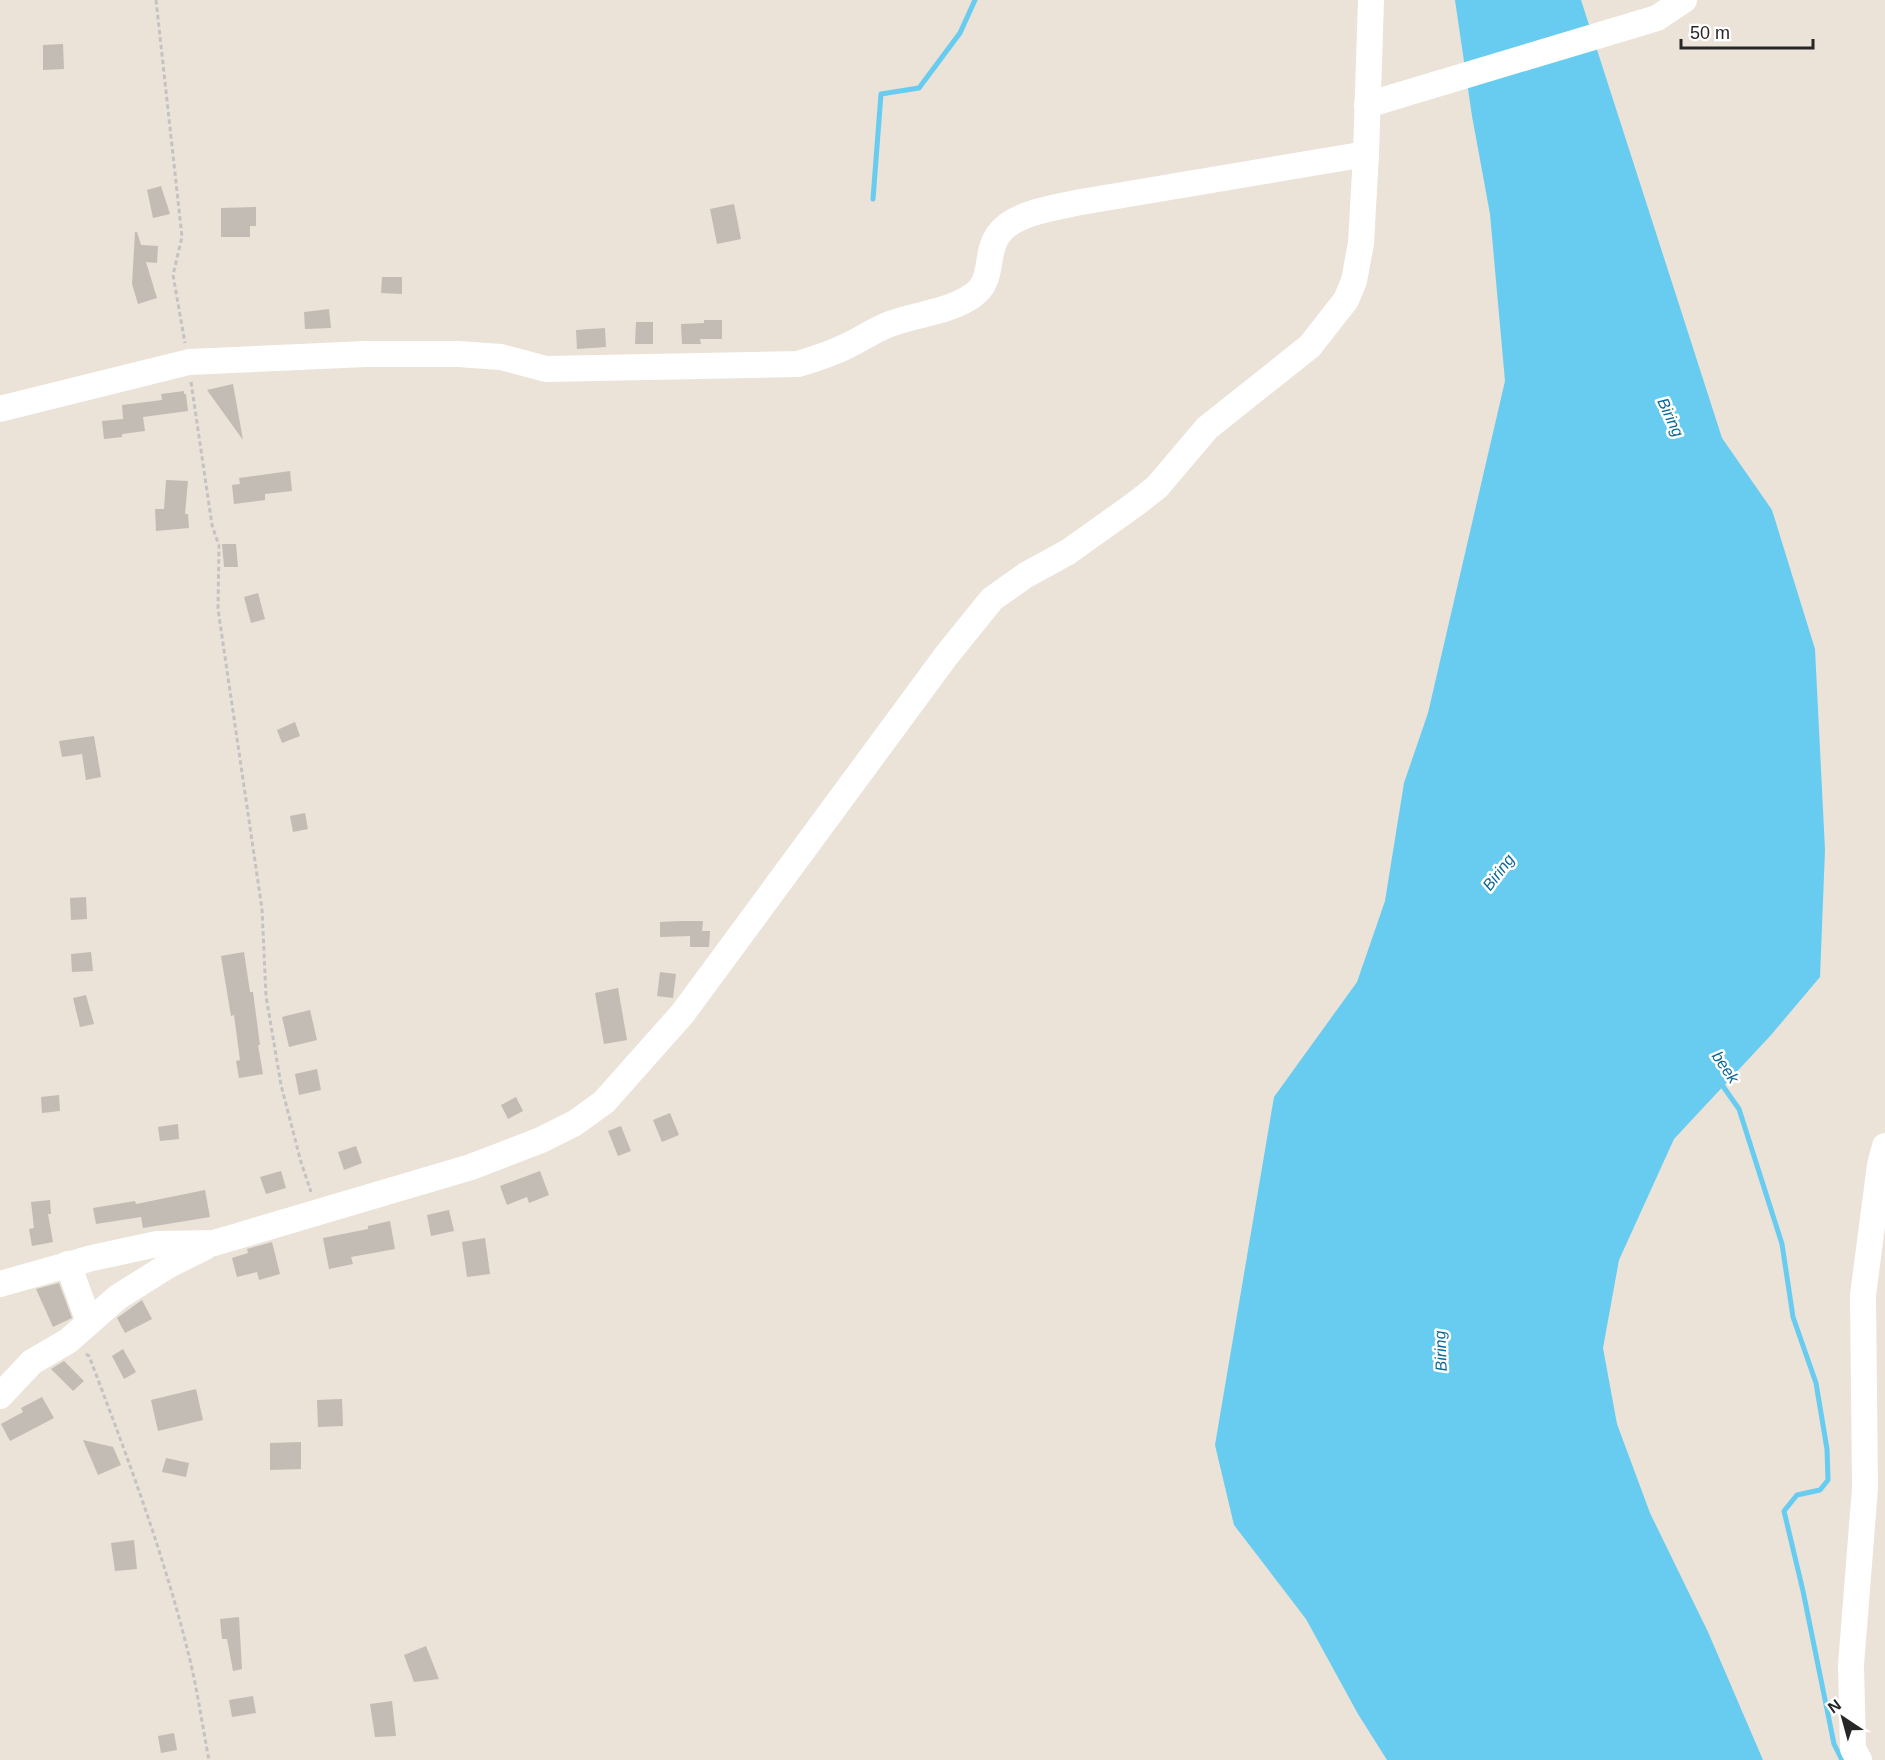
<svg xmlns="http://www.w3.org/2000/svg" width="1885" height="1760" font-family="Helvetica,sans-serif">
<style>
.water{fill:#67ccf0}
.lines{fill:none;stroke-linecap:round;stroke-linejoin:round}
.stream{stroke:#67ccf0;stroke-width:5}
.building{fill:#c2bcb5}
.path{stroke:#c3c3c3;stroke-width:3;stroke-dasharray:4.5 3;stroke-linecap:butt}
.minor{stroke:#fff;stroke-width:26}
.labels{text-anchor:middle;stroke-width:5;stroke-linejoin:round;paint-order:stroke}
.water-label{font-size:16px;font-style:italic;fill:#0a6798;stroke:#fff}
</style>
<rect width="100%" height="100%" fill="#ebe2d8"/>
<polygon class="water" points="1455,0 1581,0 1722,438 1772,510 1815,649 1825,850 1820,977 1771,1035 1674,1139 1619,1260 1603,1348 1617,1424 1650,1513 1708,1632 1763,1760 1387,1760 1358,1714 1306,1619 1234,1525 1215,1445 1274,1097 1357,982 1385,901 1404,783 1428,713 1505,381 1490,214 1472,116"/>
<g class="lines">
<g class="stream">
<polyline points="873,199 881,94 919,88 960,33 975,0"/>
<polyline points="1720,1082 1739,1109 1782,1244 1793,1317 1816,1383 1827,1449 1828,1480 1820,1490 1797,1495 1784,1511 1803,1591 1834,1744 1842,1760"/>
</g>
</g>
<g class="building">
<polygon points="63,44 64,69 43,70 43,45"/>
<polygon points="161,186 170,214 153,218 147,190"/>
<polygon points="734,204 741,239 717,244 710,209"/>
<polygon points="256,207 256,226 250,226 250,237 221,237 221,208"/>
<polygon points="135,232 137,232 141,245 158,246 157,263 146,262 157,298 138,304 132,284"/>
<polygon points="382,277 402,277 402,294 381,293"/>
<polygon points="329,309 331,328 305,329 304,312"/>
<polygon points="704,320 722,320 722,339 700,339 701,344 682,344 681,324 704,323"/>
<polygon points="636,322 653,322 653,344 635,344"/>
<polygon points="605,328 606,347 577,349 576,330"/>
<polygon points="233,384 243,440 207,390"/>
<polygon points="184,391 184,394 186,394 188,411 143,417 145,431 122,434 122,437 104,439 102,421 123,419 122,405 162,400 161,394"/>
<polygon points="290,471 292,491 265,494 265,500 234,504 232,485 240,484 239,478"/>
<polygon points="166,480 188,481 185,514 188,514 189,528 156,531 155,509 164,509"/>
<polygon points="222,544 236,544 238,567 224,567"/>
<polygon points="258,593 265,619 251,623 244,597"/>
<polygon points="295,722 300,736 282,743 277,730"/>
<polygon points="94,736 101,777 86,780 82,754 62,757 59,741"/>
<polygon points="305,813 308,829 293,832 290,816"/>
<polygon points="86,897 87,919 71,920 70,898"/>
<polygon points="680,921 703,921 702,931 710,931 709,947 690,947 690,936 660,937 660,922"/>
<polygon points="91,952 93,971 72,972 71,954"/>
<polygon points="244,952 250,992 253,992 260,1045 258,1045 263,1074 239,1078 236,1061 240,1060 234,1015 231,1016 221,956"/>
<polygon points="660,972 676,974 673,998 657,996"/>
<polygon points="618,988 627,1040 604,1044 595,993"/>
<polygon points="86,995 94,1024 80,1027 73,998"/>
<polygon points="310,1010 317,1040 289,1047 282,1017"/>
<polygon points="317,1069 321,1090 299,1095 295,1074"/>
<polygon points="59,1095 60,1111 42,1113 41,1097"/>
<polygon points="516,1097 523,1111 508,1119 501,1105"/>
<polygon points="670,1113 679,1135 662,1142 653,1120"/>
<polygon points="178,1124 179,1139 160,1141 158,1127"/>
<polygon points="621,1126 631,1151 618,1156 608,1131"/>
<polygon points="356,1146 362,1163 344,1170 338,1152"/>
<polygon points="281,1171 286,1188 266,1194 260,1177"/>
<polygon points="540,1171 549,1195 529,1203 527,1197 507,1205 500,1186"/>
<polygon points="205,1190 210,1217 143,1228 141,1217 96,1224 93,1208 135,1201 136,1204"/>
<polygon points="50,1200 51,1214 48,1214 53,1242 32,1246 29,1229 34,1228 31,1202"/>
<polygon points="449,1210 454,1231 431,1236 427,1215"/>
<polygon points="390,1221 395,1249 351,1257 353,1264 329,1269 323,1238 368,1229 368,1226"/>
<polygon points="485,1238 490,1274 467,1277 462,1242"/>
<polygon points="272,1242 280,1274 259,1280 257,1272 237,1277 232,1258 248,1253 247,1249"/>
<polygon points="59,1283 72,1318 53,1327 36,1289"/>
<polygon points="142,1300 152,1319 125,1333 117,1318"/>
<polygon points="123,1349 136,1372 124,1379 112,1356"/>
<polygon points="64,1361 84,1381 73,1391 51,1369"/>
<polygon points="196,1389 203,1420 158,1431 151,1400"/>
<polygon points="42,1397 54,1418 10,1441 1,1424 23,1412 21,1408"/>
<polygon points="342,1399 343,1426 318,1427 317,1400"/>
<polygon points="83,1440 113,1447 121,1465 98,1475"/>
<polygon points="301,1442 301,1469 270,1470 270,1443"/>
<polygon points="166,1458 189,1463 186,1477 162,1472"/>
<polygon points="134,1540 137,1569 115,1571 111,1543"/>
<polygon points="239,1617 242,1669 233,1671 227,1639 222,1639 220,1619"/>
<polygon points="426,1646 439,1679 414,1682 404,1655"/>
<polygon points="253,1696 256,1713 232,1717 229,1700"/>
<polygon points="392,1701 396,1736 375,1737 370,1704"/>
<polygon points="174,1733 177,1750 161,1753 158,1736"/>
</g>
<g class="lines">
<g class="path">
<polyline points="156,0 182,237 173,275 185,343"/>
<polyline points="191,382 212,525 219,546 218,609 262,909 266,996 281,1085 301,1162 311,1192"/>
<path d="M86,1354l3,2c37,97 74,195 99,296 9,35 14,72 21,108"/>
</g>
<g class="minor">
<polyline points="1367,105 1657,18 1684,0"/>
<path d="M0,409l189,-47 177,-8h92l43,3 45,12 252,-5c17,-5 35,-11 51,-19 14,-7 27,-16 41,-21 26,-10 59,-12 82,-28 23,-15 12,-41 26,-61 14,-22 59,-28 83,-33l285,-48"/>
<polyline points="68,1264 89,1322"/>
<polyline points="0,1284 92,1258 157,1244 214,1243 471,1167 541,1140 575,1123 604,1102 683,1013 946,656 992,599 1026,575 1068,552 1134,505 1157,487 1207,428 1310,346 1346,300 1354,281 1361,243 1366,154 1371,0"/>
<polyline points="0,1396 32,1362 68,1341 118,1297 169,1265 205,1247"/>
<polyline points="1859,1760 1853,1749 1851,1665 1865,1488 1863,1295 1880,1165 1885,1146"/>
</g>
</g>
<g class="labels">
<g class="water-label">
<text transform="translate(1671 417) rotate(65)" y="6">Biring</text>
<text transform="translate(1498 872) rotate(-52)" y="6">Biring</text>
<text transform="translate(1726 1067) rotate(56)" y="6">beek</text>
<text transform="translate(1440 1351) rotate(-92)" y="6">Biring</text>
</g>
</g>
<g transform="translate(1843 1718) rotate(324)" stroke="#ffffff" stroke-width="4.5" paint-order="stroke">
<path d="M0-4.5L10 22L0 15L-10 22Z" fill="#272727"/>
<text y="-9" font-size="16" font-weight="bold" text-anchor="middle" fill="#272727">N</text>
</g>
<path d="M1681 39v9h132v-9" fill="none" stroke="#272727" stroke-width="3"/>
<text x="1690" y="39" font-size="18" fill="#272727" stroke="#ffffff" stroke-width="4.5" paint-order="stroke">50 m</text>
</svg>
